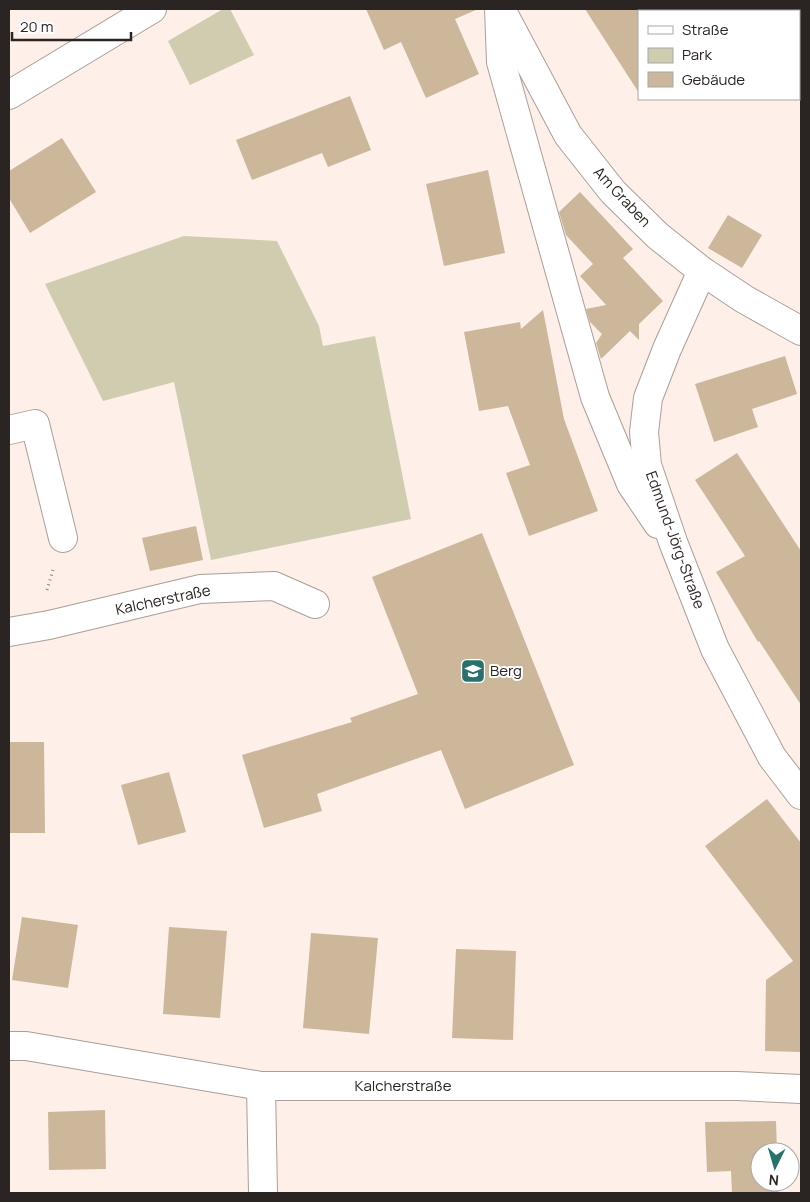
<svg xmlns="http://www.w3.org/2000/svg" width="810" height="1202" font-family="Manrope,sans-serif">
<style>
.green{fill:#cfccb0}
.building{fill:#ccb79b}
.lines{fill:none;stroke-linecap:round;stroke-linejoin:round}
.minor-casing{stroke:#ac9d97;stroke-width:30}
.path{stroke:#8a807c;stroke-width:3;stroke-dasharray:1 4;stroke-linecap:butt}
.minor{stroke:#fff;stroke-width:28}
.labels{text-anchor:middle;stroke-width:4;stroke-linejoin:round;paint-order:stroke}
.street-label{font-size:15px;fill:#2a2422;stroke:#fff}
.poi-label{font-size:15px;fill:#2a2422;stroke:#fff;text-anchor:start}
</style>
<rect width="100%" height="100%" fill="#feefe8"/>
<g class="green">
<polygon points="223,9 230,9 254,55 190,85 168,41"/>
<polygon points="184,236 277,241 319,326 323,346 375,336 411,519 211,560 174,382 103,401 45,284"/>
</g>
<g class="building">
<polygon points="366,9 478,9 455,19 479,74 426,98 401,42 384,50"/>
<polygon points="585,9 639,9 639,93"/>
<polygon points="350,96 371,150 328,167 322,153 252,180 236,140"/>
<polygon points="62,138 96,192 30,233 9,198 9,171"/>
<polygon points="488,170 505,253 444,266 426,184"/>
<polygon points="580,192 633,249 623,258 663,301 639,324 639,340 630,331 601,359 596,343 602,334 590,322 586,309 606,305 580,276 593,264 566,235 559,212"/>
<polygon points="728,215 762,235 742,268 708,248"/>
<polygon points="543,310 564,419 598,511 529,536 506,473 530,465 508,406 479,411 464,332 520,322 521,329"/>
<polygon points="785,356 797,394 752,409 758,427 714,442 695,384"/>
<polygon points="737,453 801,551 801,705 759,641 758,642 716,572 745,556 695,480"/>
<polygon points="196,526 203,560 150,571 142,538"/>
<polygon points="482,533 574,765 465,809 441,750 317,794 322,811 264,828 242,755 352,722 350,718 418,694 372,577"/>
<polygon points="9,742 44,742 45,833 9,833"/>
<polygon points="169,772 186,832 138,845 121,785"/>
<polygon points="767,799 801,843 801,1052 765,1051 766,980 793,961 705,846"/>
<polygon points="22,917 78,925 68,988 12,980"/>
<polygon points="169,927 227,931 220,1018 163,1014"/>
<polygon points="311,933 378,938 369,1034 303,1028"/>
<polygon points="456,949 516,951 513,1040 452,1038"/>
<polygon points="105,1110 106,1169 49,1170 48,1112"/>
<polygon points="776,1121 777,1152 760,1152 760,1182 778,1182 778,1193 732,1193 731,1171 707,1172 705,1122"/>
</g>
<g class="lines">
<defs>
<g id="minor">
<polyline points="499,9 501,62 595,397 631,484 658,524"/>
<polyline points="502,11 568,135 613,192 658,236 702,271 744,299 801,331"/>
<polyline points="9,95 152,9"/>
<polyline points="702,271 667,349 648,398 644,432 647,465 673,542 715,649 772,757 801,795"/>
<polyline points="9,430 35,424 63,538"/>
<polyline points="9,632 49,625 200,589 274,586 315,604"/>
<polyline points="9,1046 26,1046 261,1086 737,1086 801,1089"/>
<polyline points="261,1086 263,1193"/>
</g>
</defs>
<use href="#minor" class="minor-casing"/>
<polyline class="path" points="47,590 53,570"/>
<use href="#minor" class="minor"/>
</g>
<defs>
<symbol id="school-square" viewBox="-11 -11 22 22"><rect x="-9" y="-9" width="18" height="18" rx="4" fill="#28716d" stroke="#fff"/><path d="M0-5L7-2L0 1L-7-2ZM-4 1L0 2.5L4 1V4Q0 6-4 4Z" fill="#fff"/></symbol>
</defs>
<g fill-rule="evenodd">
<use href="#school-square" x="459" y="657" width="28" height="28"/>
</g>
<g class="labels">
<g class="street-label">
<text transform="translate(622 197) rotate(47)" y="5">Am Graben</text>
<text transform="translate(675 540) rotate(70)" y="5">Edmund-Jörg-Straße</text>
<text transform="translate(163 600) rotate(-12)" y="5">Kalcherstraße</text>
<text x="403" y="1091">Kalcherstraße</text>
</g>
<g class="poi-label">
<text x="490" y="676">Berg</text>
</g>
</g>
<rect width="810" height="1202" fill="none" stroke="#2a2422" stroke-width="20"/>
<rect x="638" y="10" width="162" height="90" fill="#ffffff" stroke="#aaa7a7"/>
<rect x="648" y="26" width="25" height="8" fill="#ffffff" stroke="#aaa7a7"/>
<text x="682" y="35" font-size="15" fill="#2a2422">Straße</text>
<rect x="648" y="48" width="25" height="15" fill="#cfccb0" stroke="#aaa7a7"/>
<text x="682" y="60" font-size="15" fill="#2a2422">Park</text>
<rect x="648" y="72" width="25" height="15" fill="#ccb79b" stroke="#aaa7a7"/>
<text x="682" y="85" font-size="15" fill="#2a2422">Gebäude</text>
<g transform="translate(775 1167) rotate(185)"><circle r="24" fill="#ffffff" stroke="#aaa7a7"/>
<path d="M0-4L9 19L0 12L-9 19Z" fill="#28716d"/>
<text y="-8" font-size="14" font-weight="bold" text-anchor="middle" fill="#2a2422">N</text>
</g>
<path d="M12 32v8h119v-8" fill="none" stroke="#2a2422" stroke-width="2.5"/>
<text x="20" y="32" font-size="15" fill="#2a2422" stroke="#ffffff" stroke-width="4" paint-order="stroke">20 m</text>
</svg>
